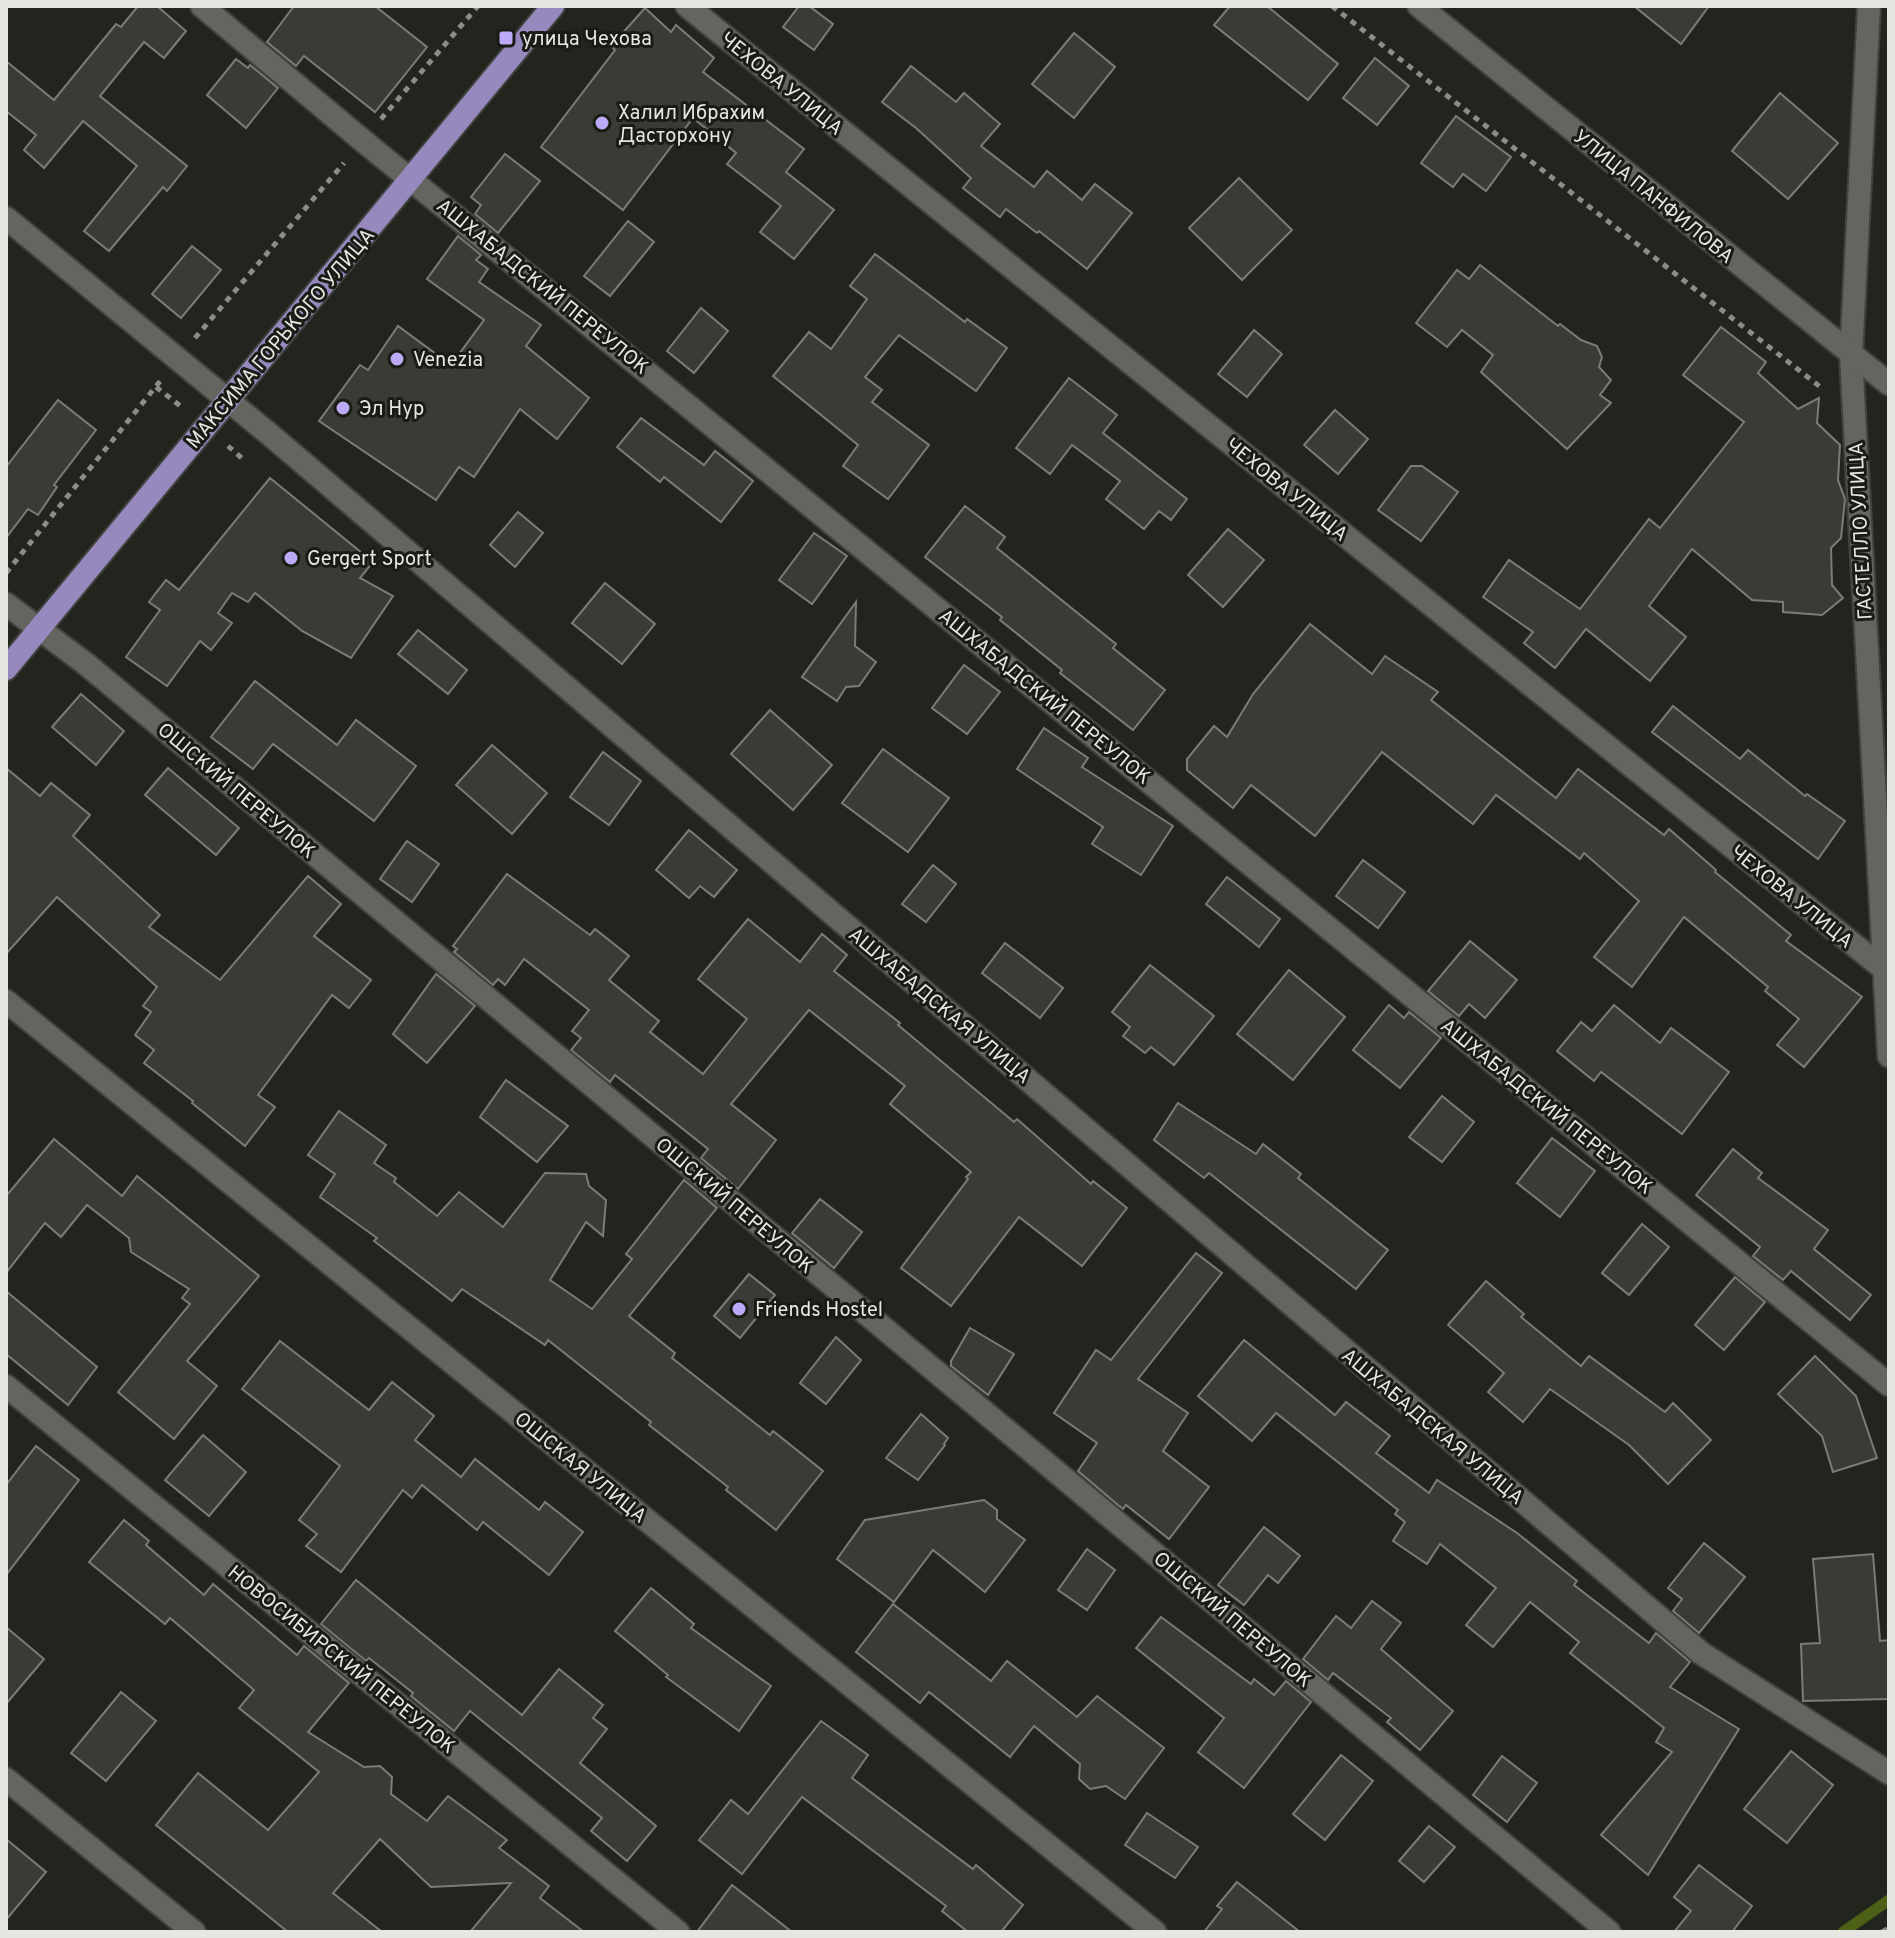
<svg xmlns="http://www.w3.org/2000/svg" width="1895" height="1938" font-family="Overpass,sans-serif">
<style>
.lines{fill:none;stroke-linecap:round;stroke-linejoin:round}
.stream{stroke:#4d6116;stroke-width:11}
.building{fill:#393c34;stroke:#7a7d75;stroke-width:2}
.minor-casing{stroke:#40423d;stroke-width:26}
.tertiary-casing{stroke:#40423d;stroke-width:26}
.primary-casing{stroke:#40423d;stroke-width:26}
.path{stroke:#8b8d87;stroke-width:5;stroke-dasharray:6 6;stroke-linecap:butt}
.minor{stroke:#63665e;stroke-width:22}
.tertiary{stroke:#63665e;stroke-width:22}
.primary{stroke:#9789be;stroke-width:22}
.poi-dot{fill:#bcaaf6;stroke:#191b15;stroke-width:3}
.labels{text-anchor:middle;stroke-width:6;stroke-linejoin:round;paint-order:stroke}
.poi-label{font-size:20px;fill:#e6e7e3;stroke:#191b15;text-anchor:start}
.street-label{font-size:20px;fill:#e6e7e3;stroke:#191b15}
</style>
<rect width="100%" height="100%" fill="#22251e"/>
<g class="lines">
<polyline class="stream" points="1843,1932 1889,1900"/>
</g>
<g class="building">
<polygon points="138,6 157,6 186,31 164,58 144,42 100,96 187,166 167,191 163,187 109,251 84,231 137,166 83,121 44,168 24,150 36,135 6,111 6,61 54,100 116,24 121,27"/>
<polygon points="294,6 375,6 427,47 375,112 304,56 296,66 267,42"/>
<polygon points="799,6 809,6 833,24 814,50 783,27"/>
<polygon points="1230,6 1267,6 1338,64 1308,100 1214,25"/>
<polygon points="1634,6 1709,6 1681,44"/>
<polygon points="645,8 671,32 676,25 714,58 703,72 804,149 786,172 834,210 794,259 760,232 781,206 727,164 736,153 693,118 623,210 541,147 615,50 611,46"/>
<polygon points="1074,33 1115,67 1074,118 1032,84"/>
<polygon points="1375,58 1409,86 1377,125 1343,98"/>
<polygon points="236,59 248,68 250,65 278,88 246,128 207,95"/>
<polygon points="911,66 956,102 964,93 1000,124 981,146 1034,187 1047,171 1082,200 1095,184 1132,213 1087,269 1039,231 1037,233 1006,209 1000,217 963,188 971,178 916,128 882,102"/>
<polygon points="1780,93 1838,143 1788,199 1732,151"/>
<polygon points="1456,116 1511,157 1486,191 1463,174 1453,187 1421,163"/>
<polygon points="505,154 540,181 498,233 475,214 481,205 471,197"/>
<polygon points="1239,178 1292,230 1242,280 1189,228"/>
<polygon points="628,221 654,242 610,296 584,276"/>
<polygon points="458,236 481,255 476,260 488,269 479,282 541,325 526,346 589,398 557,439 520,409 474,477 459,467 436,500 319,421 360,365 368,370 398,326 451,365 484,320 427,279"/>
<polygon points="192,246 221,270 181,318 152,294"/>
<polygon points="875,254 965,322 967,319 1007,348 976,391 899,335 865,377 882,390 872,402 929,445 888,499 843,466 858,445 773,376 809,332 831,349 867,299 850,286"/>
<polygon points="1480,265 1558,326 1560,324 1581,340 1597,346 1602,357 1599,367 1611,380 1600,395 1611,403 1567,449 1481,372 1493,355 1462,330 1447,347 1416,323 1457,270 1469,279"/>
<polygon points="701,308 728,331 694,373 667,351"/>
<polygon points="1721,327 1766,362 1758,373 1798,409 1819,398 1817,423 1840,445 1838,480 1845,499 1841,538 1831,548 1832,585 1843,598 1822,615 1783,612 1783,602 1752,600 1692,549 1649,606 1686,637 1650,681 1586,629 1555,668 1524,643 1533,632 1483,597 1509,560 1580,609 1649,519 1660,528 1744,422 1683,375"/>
<polygon points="1254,330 1282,354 1247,397 1218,374"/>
<polygon points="1069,378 1117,415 1103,433 1187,499 1171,520 1159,511 1144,529 1106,499 1120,481 1072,445 1050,474 1016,448"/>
<polygon points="58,400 96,430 54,485 57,487 38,515 28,509 6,538 6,467"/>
<polygon points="1335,410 1368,439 1338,474 1304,445"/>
<polygon points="641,418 704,465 715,451 753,481 721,522 664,477 660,482 617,447"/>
<polygon points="1411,466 1422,466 1458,492 1421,541 1378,510"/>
<polygon points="270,478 373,562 360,578 393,596 351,658 302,631 255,593 248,602 232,593 218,613 232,623 211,650 200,641 167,686 126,657 160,610 149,602 166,580 179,590"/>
<polygon points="965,506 1005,537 997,548 1116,644 1113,648 1165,690 1133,730 1060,673 1062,670 1000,620 1002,617 925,557"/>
<polygon points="518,512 543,533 515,567 490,545"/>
<polygon points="1228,529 1264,560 1223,607 1188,575"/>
<polygon points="814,533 847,556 812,604 779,580"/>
<polygon points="605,583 655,624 622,664 572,623"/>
<polygon points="856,602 855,646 876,662 859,686 846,687 837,701 802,677"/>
<polygon points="1310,624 1372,674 1385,656 1438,692 1431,700 1556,798 1578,769 1664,835 1669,829 1716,870 1715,872 1791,935 1786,941 1862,997 1804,1067 1777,1045 1799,1019 1765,991 1768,987 1684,917 1632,987 1594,957 1639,901 1584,853 1580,859 1496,795 1473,824 1382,752 1315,836 1251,785 1233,808 1187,770 1187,759 1214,726 1227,737 1253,694"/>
<polygon points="418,630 467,670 448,694 398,654"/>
<polygon points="964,665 1000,692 967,734 932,708"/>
<polygon points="255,681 337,745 356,720 416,766 374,821 273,744 253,769 211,737"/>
<polygon points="81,694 124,731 96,765 52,727"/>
<polygon points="1673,706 1740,759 1748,750 1805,796 1807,794 1845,821 1818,859 1652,732"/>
<polygon points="770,710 832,765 793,810 731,754"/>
<polygon points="1044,728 1088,758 1082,767 1173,826 1141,875 1092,844 1103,827 1017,769"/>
<polygon points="492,745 547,793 512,834 456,785"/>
<polygon points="883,749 949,798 908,852 842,803"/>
<polygon points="603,752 641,781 609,825 570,797"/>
<polygon points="6,768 40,796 51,783 90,815 73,836 160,915 149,927 220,980 308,876 341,904 314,936 371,980 349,1008 332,995 258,1095 275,1107 245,1146 192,1103 193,1101 144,1063 154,1050 135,1035 151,1012 143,1006 157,987 57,897 6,954"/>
<polygon points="168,768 239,828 216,855 145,795"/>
<polygon points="689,830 737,870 714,897 700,886 689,898 656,870"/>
<polygon points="407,841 439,864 412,902 380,879"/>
<polygon points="1363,860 1405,892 1378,928 1336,896"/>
<polygon points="933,865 956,884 926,922 902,904"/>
<polygon points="507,874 590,935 595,929 629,956 609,980 659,1021 650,1032 703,1074 747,1019 698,979 748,919 800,962 822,934 847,955 834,971 900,1023 898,1025 1014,1122 1017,1119 1091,1184 1093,1181 1127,1208 1082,1266 1019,1217 951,1306 901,1268 968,1179 966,1177 971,1172 890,1104 905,1086 809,1010 731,1104 776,1140 738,1189 701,1158 708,1149 615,1075 610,1082 571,1050 581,1038 572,1031 589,1010 524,959 505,985 498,979 493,985 454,952 457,949 453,946"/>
<polygon points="1227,877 1280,919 1259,947 1206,904"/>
<polygon points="1470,941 1517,980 1485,1018 1469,1004 1459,1016 1428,991"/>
<polygon points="1005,943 1063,988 1040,1018 982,973"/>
<polygon points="1150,965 1214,1016 1174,1065 1151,1047 1145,1053 1123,1036 1130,1027 1112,1012"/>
<polygon points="1289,970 1345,1017 1293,1080 1237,1034"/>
<polygon points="436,974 475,1006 427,1063 393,1034"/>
<polygon points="1389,1005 1404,1018 1409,1012 1441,1038 1400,1088 1353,1050"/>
<polygon points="1614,1005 1660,1043 1671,1028 1729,1072 1682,1134 1601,1072 1594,1081 1557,1051 1581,1022 1592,1031"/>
<polygon points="506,1080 568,1126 537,1162 480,1117"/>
<polygon points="1442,1096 1474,1122 1442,1162 1409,1137"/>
<polygon points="1178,1103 1256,1154 1263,1144 1301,1174 1298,1178 1388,1250 1356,1289 1209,1173 1204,1178 1154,1140"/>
<polygon points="339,1111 386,1145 374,1163 396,1178 394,1182 437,1216 459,1192 503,1227 545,1173 586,1174 589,1186 606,1200 603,1236 586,1222 550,1280 592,1309 632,1259 626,1254 684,1180 717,1208 629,1316 675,1353 672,1358 770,1435 773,1431 823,1471 776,1530 726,1490 728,1487 649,1425 651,1422 548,1340 545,1345 462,1289 452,1301 374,1241 377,1238 320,1197 335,1174 308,1155"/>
<polygon points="1552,1138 1595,1171 1560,1217 1517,1183"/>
<polygon points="54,1139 122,1196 137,1176 259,1276 187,1361 217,1386 174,1439 118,1392 190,1304 182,1298 189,1289 131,1252 129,1238 87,1205 61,1237 45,1223 6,1273 6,1196"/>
<polygon points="1733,1149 1762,1173 1758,1178 1828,1230 1814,1249 1871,1295 1850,1320 1791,1271 1783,1280 1753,1256 1760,1247 1696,1195"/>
<polygon points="820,1199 862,1232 834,1268 792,1233"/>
<polygon points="1642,1224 1669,1247 1629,1295 1602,1273"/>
<polygon points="1196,1253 1222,1273 1138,1379 1188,1413 1163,1451 1209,1487 1169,1539 1126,1505 1123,1509 1118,1505 1078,1471 1097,1443 1054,1413 1096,1350 1111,1360"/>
<polygon points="749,1274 775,1295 740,1338 714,1316"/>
<polygon points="1735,1277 1765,1302 1724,1350 1695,1325"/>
<polygon points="1486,1281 1524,1314 1521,1317 1581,1366 1589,1356 1665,1412 1673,1403 1711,1440 1668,1484 1629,1445 1550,1389 1523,1422 1488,1392 1504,1373 1448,1325"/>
<polygon points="6,1291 97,1367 68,1405 6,1354"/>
<polygon points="970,1328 1014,1354 988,1395 951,1366 951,1361"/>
<polygon points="836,1337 861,1360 826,1404 800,1383"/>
<polygon points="1244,1340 1335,1415 1346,1402 1390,1436 1376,1453 1429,1493 1437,1480 1517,1533 1577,1581 1574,1585 1649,1643 1656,1633 1690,1662 1670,1687 1739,1729 1648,1875 1601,1835 1672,1752 1656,1742 1664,1728 1570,1653 1579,1642 1530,1602 1493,1647 1466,1625 1496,1588 1440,1544 1427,1564 1393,1541 1405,1522 1395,1514 1398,1510 1276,1413 1252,1441 1198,1396"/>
<polygon points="280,1341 369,1410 392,1382 434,1416 415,1440 461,1477 475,1459 539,1510 545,1502 583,1532 549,1575 483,1522 477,1530 422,1485 412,1498 403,1490 341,1572 306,1546 317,1534 299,1520 340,1466 242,1389"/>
<polygon points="1815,1356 1856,1396 1877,1458 1833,1472 1822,1436 1778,1394"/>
<polygon points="921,1414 948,1438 944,1444 945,1445 918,1480 886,1458"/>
<polygon points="203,1435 246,1472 209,1516 165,1480"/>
<polygon points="36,1446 79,1480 6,1575 6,1485"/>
<polygon points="984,1500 997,1510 997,1519 1025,1540 985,1592 933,1550 894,1602 837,1559 865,1520"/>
<polygon points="124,1520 149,1541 146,1545 204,1595 213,1584 297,1655 304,1646 349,1683 308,1732 364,1767 380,1766 392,1777 391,1794 427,1821 448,1796 507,1840 499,1848 549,1886 540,1898 584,1932 470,1932 511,1883 431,1887 380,1839 333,1893 382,1932 288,1932 156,1825 198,1773 268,1830 319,1772 239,1708 254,1690 170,1618 165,1624 89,1562"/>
<polygon points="1264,1527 1300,1556 1278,1583 1268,1575 1244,1605 1218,1585"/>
<polygon points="1704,1543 1745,1577 1699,1633 1673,1611 1682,1599 1668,1588"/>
<polygon points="1087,1549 1115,1570 1087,1610 1058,1590"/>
<polygon points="1873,1554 1880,1641 1889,1640 1889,1699 1803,1701 1801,1644 1820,1643 1813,1559"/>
<polygon points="356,1580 522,1715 559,1669 603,1705 593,1718 607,1729 580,1763 656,1826 627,1861 591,1831 602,1818 470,1711 454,1731 411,1696 413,1693 369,1658 366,1661 321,1624"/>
<polygon points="651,1588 694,1624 691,1628 771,1686 739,1731 666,1677 668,1675 615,1631"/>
<polygon points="1372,1601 1401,1623 1381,1649 1453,1711 1420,1750 1387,1722 1391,1718 1333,1673 1328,1680 1303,1659 1336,1616 1351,1628"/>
<polygon points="893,1604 991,1681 1007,1661 1077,1717 1097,1696 1164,1748 1125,1799 1106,1786 1090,1789 1079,1779 1080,1764 1034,1726 1010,1757 929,1692 920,1703 856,1652"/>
<polygon points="1161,1617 1251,1684 1254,1679 1274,1695 1286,1681 1311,1702 1244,1788 1198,1752 1224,1718 1136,1648"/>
<polygon points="6,1627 44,1659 6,1704"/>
<polygon points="121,1692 156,1721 106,1781 71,1753"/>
<polygon points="821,1721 868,1755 852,1778 973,1869 976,1865 1023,1905 1001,1932 968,1932 942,1911 946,1906 802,1797 742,1874 699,1840 731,1800 748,1814"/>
<polygon points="1791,1751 1833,1785 1787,1843 1744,1809"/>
<polygon points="1341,1755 1373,1781 1325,1840 1293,1814"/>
<polygon points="1502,1756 1537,1783 1507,1822 1473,1795"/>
<polygon points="1147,1813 1198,1847 1175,1878 1125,1845"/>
<polygon points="1429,1826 1455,1847 1424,1882 1399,1861"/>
<polygon points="6,1839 46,1872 6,1920"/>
<polygon points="1699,1865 1752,1906 1732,1932 1674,1932 1691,1911 1674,1897"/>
<polygon points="1237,1882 1300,1932 1204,1932 1222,1909 1217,1906"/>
<polygon points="732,1885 792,1932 697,1932"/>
</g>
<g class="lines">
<defs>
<g id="minor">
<polyline points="202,6 362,140 1889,1385"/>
<polyline points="687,6 1884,969 1889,970"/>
<polyline points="1869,6 1851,356 1889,1056"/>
<polyline points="6,218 268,433 1701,1653 1889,1773"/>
<polyline points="6,604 86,664 1609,1932"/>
<polyline points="6,1001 1155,1932"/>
<polyline points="6,1386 678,1932"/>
<polyline points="6,1779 194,1932"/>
</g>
<polyline id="tertiary" points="1419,6 1889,384"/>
<polyline id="primary" points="6,669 553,6"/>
</defs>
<use href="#minor" class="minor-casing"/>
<use href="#tertiary" class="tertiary-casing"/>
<use href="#primary" class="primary-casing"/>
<g class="path">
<polyline points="1332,6 1823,389"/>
<polyline points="381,119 478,6"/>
<polyline points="195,338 344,163"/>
<polyline points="156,387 183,408"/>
<polyline points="228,446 245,461"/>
<polyline points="6,573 161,380"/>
<polyline points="1882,1932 1889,1928"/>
</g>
<use href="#minor" class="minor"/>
<use href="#tertiary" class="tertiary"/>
<use href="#primary" class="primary"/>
</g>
<g class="poi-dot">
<rect x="498" y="30" width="16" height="16" rx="4"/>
<circle cx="602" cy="123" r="8"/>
<circle cx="397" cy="359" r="8"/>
<circle cx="343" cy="408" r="8"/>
<circle cx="291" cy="558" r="8"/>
<circle cx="739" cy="1309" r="8"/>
</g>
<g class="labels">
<g class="poi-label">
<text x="522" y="45">улица Чехова</text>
<text x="618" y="119">Халил Ибрахим<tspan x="618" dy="23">Дасторхону</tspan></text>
<text x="413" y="366">Venezia</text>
<text x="359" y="415">Эл Нур</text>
<text x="307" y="565">Gergert Sport</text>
<text x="755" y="1316">Friends Hostel</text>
</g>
<g class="street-label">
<text transform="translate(782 83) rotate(39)" y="7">ЧЕХОВА УЛИЦА</text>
<text transform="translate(1654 196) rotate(39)" y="7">УЛИЦА ПАНФИЛОВА</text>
<text transform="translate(543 286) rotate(39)" y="7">АШХАБАДСКИЙ ПЕРЕУЛОК</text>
<text transform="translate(280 338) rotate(-50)" y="7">МАКСИМА ГОРЬКОГО УЛИЦА</text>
<text transform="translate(1287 489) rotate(39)" y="7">ЧЕХОВА УЛИЦА</text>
<text transform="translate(1860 531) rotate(-93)" y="7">ГАСТЕЛЛО УЛИЦА</text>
<text transform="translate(1045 696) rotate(39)" y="7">АШХАБАДСКИЙ ПЕРЕУЛОК</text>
<text transform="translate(237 790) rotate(40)" y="7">ОШСКИЙ ПЕРЕУЛОК</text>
<text transform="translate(1792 896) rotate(39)" y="7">ЧЕХОВА УЛИЦА</text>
<text transform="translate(940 1005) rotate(40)" y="7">АШХАБАДСКАЯ УЛИЦА</text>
<text transform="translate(1547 1106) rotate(39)" y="7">АШХАБАДСКИЙ ПЕРЕУЛОК</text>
<text transform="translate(735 1205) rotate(40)" y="7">ОШСКИЙ ПЕРЕУЛОК</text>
<text transform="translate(1433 1426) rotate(40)" y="7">АШХАБАДСКАЯ УЛИЦА</text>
<text transform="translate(581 1467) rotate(39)" y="7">ОШСКАЯ УЛИЦА</text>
<text transform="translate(1233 1619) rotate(40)" y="7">ОШСКИЙ ПЕРЕУЛОК</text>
<text transform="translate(342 1659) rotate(39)" y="7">НОВОСИБИРСКИЙ ПЕРЕУЛОК</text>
</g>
</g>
<rect width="1895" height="1938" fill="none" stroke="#e6e7e3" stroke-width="16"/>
</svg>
